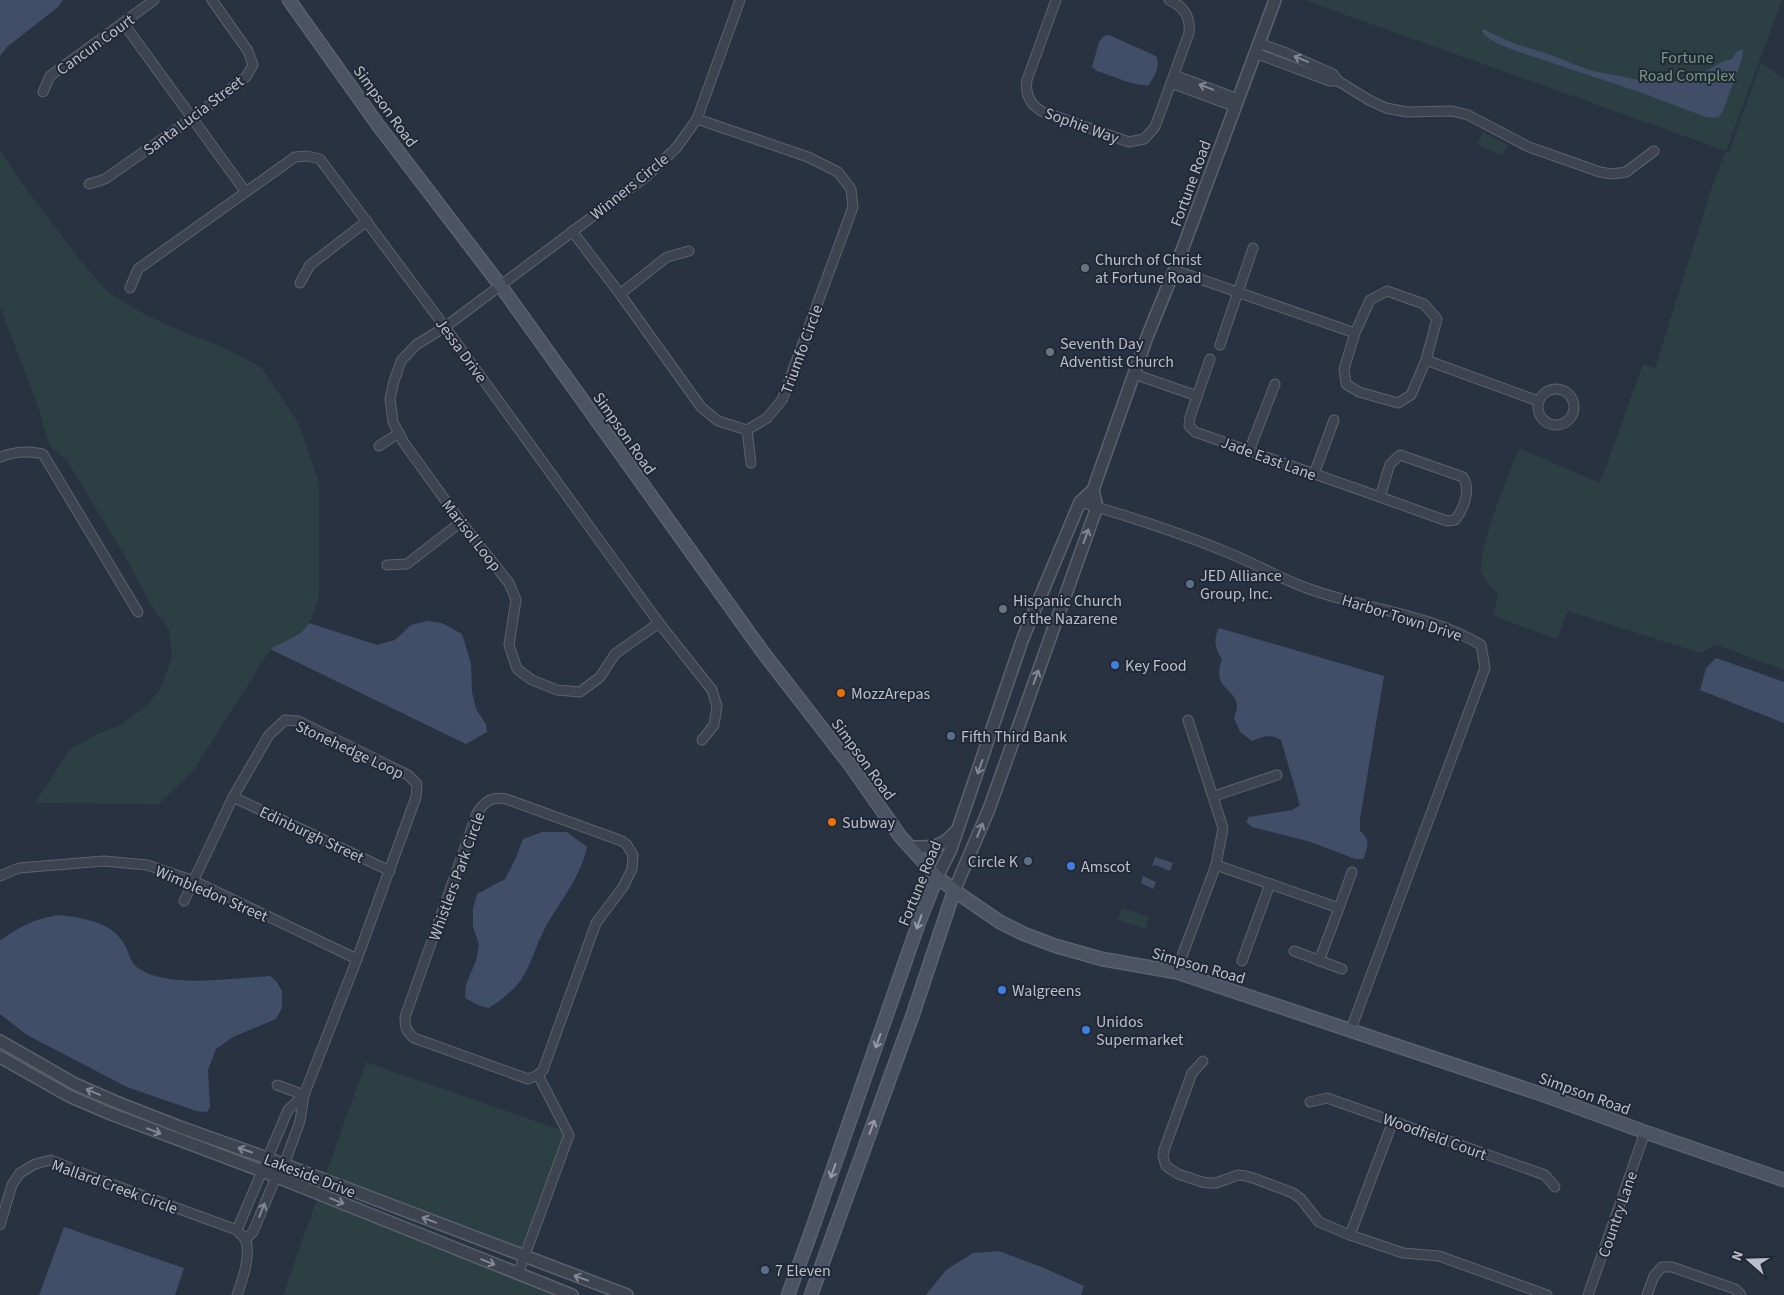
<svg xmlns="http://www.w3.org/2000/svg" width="1784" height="1295" font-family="'Source Sans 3',sans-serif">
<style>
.green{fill:#2c3f42}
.water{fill:#414e68}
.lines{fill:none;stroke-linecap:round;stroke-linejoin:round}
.minor-casing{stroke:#5b626e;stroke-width:11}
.tertiary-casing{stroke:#5b626e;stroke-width:14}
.secondary-casing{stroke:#5b626e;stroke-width:15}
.minor{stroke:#3d4450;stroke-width:9}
.tertiary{stroke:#3d4450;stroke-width:11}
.secondary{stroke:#4c5363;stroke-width:12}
.oneway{stroke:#828893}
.oneway2{stroke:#9499a6}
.worship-dot{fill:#6b7280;stroke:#222936;stroke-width:2}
.service-dot{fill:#5c6f8a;stroke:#222936;stroke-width:2}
.shop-dot{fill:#3f7fe0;stroke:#222936;stroke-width:2}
.food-dot{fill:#e8710a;stroke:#222936;stroke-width:2}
.labels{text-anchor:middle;stroke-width:4;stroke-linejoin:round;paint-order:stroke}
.street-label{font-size:16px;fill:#babfca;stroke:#222936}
.park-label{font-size:16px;fill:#73997e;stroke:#222936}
.poi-label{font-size:16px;fill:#babfca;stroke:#222936;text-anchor:start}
</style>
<rect width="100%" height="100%" fill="#293240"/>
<g class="green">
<polygon points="1304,0 1782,0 1726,151"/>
<path d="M1761,63l23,16v591l-67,-25 -17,8 -132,-42 -11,28 -64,-23 5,-22c-5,-6 -13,-13 -16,-21 -7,-20 28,-101 37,-125l81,35 43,-119 12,4 55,-175 14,-39 5,-2z"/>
<polygon points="1483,132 1508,145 1502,156 1477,144"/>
<polygon points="0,150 23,185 80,260 108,292 144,314 186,333 223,347 262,368 299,424 319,483 319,595 312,619 301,633 270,650 194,770 159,804 35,803 70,749 95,735 120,725 145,707 160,689 172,657 169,630 151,605 123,553 67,461 55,450 50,447 37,404 0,307"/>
<polygon points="1122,908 1149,917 1145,929 1118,920"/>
<polygon points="366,1062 561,1130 564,1135 523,1252 325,1176"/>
<polygon points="317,1198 561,1295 283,1295"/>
</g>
<g class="water">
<polygon points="0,0 63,0 58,7 7,47 0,56"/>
<path d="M1483,29l30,14 35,11 41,16 60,12h25l26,-8 26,-14h5l6,-9 6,-2 -1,10 -19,52c-5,8 -9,7 -17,6l-64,-24 -126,-42c-12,-5 -26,-9 -34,-19z"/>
<path d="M1109,35l47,21c5,9 -2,21 -7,29 -14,2 -38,-10 -52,-14l-5,-4 7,-25 5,-6z"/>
<polygon points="428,621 442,623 462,634 471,664 472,692 476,709 486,724 487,732 466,744 270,649 301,633 309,623 377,645 395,640 411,625"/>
<path d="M1219,628l165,48 -24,143v12c11,9 8,16 3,28h-8l-44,-17 -59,-15 -6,-5 3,-5 43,-7 8,-5 -19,-65c-11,-6 -17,-4 -29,1l-12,-9 -6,-14c1,-4 3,-8 3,-12 -2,-19 -26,-17 -15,-47 -7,-10 -9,-20 -3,-31z"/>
<polygon points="1716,658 1784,682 1784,723 1700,690 1706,668"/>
<path d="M542,832h25l20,15c-6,31 -29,56 -44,85 -8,16 -12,33 -22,48 -8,11 -21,21 -32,28l-11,-3 -13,-7 1,-14 10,-23 3,-17 -6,-17v-18l4,-15 28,-15 10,-19 8,-21z"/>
<polygon points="1155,857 1173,863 1170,871 1155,865 1152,866"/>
<polygon points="1143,876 1156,882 1153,889 1141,883"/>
<path d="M59,915c22,3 51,6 64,27 7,9 5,19 15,26 29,21 97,10 132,8l6,5 6,10v17l-6,11 -43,18 -17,12 -8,21 2,37 -3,5 -11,-1 -69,-24 -100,-52 -27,-21v-73c20,-15 34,-22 59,-26z"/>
<polygon points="64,1227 184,1268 175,1295 39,1295"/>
<polygon points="999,1251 1044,1268 1084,1286 1081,1295 926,1295 946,1270 973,1253"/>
</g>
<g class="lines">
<defs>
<g id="minor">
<path d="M1056,0l-29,80c-2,14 3,25 16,32l86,30 15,-3 11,-12 34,-94c2,-17 -6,-27 -20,-33"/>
<polyline points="124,24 245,191"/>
<polyline points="1259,43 1286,53 1333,74 1338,81 1369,100 1386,108 1407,112 1452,111 1468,115 1529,147 1600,172 1612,174 1626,172 1654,151"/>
<polyline points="1255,53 1330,81 1338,81"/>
<polyline points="1174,75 1238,99"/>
<polyline points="1171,83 1236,107"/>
<polyline points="43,92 50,76 154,0"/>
<polyline points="89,184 105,179 191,119 246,77 253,65 248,51 212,0"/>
<polyline points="572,231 620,294 701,407 718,421 747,430 767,418 782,400 853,207 851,189 838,172 808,157 697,119"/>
<polyline points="1174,270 1355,333 1370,300 1387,291 1424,304 1437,319 1426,360 1411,395 1398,403 1359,392 1346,384 1344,369 1355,333"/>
<polyline points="300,283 310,265 367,221"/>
<polyline points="130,288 138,269 295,157 307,156 320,159 445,327 659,623 712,690 717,706 714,725 702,740"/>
<polyline points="620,294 667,257 689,251"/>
<polyline points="1220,345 1253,248"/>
<polyline points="1210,359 1190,417 1189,426 1195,432 1380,497"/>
<polyline points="1426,360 1538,401"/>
<polyline points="1134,374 1197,396"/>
<circle cx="1556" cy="407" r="18"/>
<polyline points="747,430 751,463"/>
<polyline points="379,446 399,433"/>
<polyline points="1249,451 1275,384"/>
<path d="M1400,455l63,22c8,12 1,32 -8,43l-8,1 -67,-24 10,-33z"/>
<path d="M0,457c15,-5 27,-7 43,-3l95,158"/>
<polyline points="1314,474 1334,420"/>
<path d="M1080,502c51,15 102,31 151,52 25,10 48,24 73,33 57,22 124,26 177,58l4,23 -134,361"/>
<polyline points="387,565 407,564 461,522"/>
<polyline points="659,623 615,654 600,677 580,692 557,690 532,680 517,669 509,645 516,600 509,583 461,522 404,443 393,422 390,399 394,381 401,361 416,345 445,327 648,175 677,147 697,119 740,0"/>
<polyline points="1214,796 1277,775"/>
<polyline points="233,797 390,871"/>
<polyline points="1216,865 1339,908 1319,961"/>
<polyline points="0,876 19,868 104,861 147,865 194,881 357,959"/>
<polyline points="184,901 233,797 269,735 285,720 298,721 408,775 417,784 416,797 357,959 304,1095 300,1121 284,1165 276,1177 253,1232 245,1240"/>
<polyline points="1339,908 1352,872"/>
<polyline points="1294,951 1342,969"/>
<polyline points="1242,961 1270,884"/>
<polyline points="1176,972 1216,865 1223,828 1188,720"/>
<polyline points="1203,1061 1192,1073 1164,1150 1163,1156 1166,1166 1178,1174 1202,1182 1209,1183 1216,1183 1238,1175 1246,1176 1256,1179 1293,1193 1301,1199 1319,1222 1350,1235 1403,1253 1439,1256 1547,1295"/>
<polyline points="277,1085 304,1095"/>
<polyline points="1310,1102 1327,1098 1545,1175 1555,1187"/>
<path d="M0,1225l12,-40 8,-12 15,-9 16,-4 41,17 145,53c2,3 6,6 8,9 7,15 -3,42 -8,56"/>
<polyline points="237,1230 288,1110 304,1095"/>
<polyline points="1350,1235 1393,1121"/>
<path d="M518,1274l51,-139 -31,-60 5,-5 53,-147 27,-36 9,-18 1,-14 -6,-10 -5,-4 -116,-42c-14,-3 -21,2 -29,14l-72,204c0,10 1,14 9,21l114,41 10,-4"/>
<polyline points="1588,1295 1645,1132"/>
<polyline points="1647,1295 1654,1276 1662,1267 1672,1267 1735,1289 1741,1295"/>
</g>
<g id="tertiary">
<path d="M910,847c21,0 31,1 45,-15"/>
<polyline points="937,877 951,849 1023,638 1080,502 1093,490 1147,337 1178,261 1275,0"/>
<polyline points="954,891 989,809 1097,507 1093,490"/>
<polyline points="0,1041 75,1084 116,1102 180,1127 267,1158 627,1295"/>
<polyline points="0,1057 69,1096 111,1114 262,1171 572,1295"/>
</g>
<g id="secondary">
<polyline points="289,0 378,125 500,285 762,651 851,766 900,836 937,877 962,896 1000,922 1024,934 1056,946 1102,959 1176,972 1541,1094 1645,1132 1784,1180"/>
<polyline points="788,1295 810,1235 919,922 937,877"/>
<polyline points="811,1295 912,1017 954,891"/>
</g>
</defs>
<use href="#minor" class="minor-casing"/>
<use href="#tertiary" class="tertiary-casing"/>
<use href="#secondary" class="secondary-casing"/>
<use href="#minor" class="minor"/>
<use href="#tertiary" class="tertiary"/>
<use href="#secondary" class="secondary"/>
</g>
<defs><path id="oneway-shaft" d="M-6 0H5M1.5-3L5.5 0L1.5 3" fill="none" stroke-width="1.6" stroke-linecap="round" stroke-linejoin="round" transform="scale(1.25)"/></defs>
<g class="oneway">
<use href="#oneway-shaft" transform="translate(1301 59) rotate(-157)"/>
<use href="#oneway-shaft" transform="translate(1206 87) rotate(-159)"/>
<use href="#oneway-shaft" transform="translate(1086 536) rotate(-70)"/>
<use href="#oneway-shaft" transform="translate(1036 677) rotate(-70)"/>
<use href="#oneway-shaft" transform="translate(980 767) rotate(109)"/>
<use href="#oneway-shaft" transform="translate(980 830) rotate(-68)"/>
<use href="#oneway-shaft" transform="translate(93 1092) rotate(-157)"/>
<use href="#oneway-shaft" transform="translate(154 1131) rotate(21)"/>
<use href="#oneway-shaft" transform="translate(245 1150) rotate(-161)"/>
<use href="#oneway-shaft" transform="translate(337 1201) rotate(22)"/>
<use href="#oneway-shaft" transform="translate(262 1210) rotate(-68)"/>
<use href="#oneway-shaft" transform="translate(429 1220) rotate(-159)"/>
<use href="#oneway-shaft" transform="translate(488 1262) rotate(22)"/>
<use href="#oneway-shaft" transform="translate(581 1278) rotate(-160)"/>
</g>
<g class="oneway2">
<use href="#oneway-shaft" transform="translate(919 922) rotate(110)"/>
<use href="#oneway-shaft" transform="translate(878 1041) rotate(110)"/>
<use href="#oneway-shaft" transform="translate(872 1127) rotate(-70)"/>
<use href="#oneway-shaft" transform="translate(833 1171) rotate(109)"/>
</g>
<g class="worship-dot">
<circle cx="1085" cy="268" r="5"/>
<circle cx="1050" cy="352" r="5"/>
<circle cx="1003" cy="609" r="5"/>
</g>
<g class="service-dot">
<circle cx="1190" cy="584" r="5"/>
<circle cx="951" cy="736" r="5"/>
<circle cx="1028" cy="861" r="5"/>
<circle cx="765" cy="1270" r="5"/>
</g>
<g class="shop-dot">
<circle cx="1115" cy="665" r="5"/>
<circle cx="1071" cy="866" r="5"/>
<circle cx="1002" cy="990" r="5"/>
<circle cx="1086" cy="1030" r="5"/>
</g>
<g class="food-dot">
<circle cx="841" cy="693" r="5"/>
<circle cx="832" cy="822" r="5"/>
</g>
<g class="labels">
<g class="street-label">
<text transform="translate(95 44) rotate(-36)" y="6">Cancun Court</text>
<text transform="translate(386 106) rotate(54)" y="6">Simpson Road</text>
<text transform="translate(193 115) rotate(-37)" y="6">Santa Lucia Street</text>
<text transform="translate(1082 125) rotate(20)" y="6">Sophie Way</text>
<text transform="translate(1190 183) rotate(-70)" y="6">Fortune Road</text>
<text transform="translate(629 186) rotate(-39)" y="6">Winners Circle</text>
<text transform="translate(801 349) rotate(-70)" y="6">Triumfo Circle</text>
<text transform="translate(462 350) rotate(54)" y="6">Jessa Drive</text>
<text transform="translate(625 433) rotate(55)" y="6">Simpson Road</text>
<text transform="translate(1269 458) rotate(20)" y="6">Jade East Lane</text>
<text transform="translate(472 535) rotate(52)" y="6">Marisol Loop</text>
<text transform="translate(1402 617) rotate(17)" y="6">Harbor Town Drive</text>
<text transform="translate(350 749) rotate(25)" y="6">Stonehedge Loop</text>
<text transform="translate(864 759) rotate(54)" y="6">Simpson Road</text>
<text transform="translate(312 834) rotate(25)" y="6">Edinburgh Street</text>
<text transform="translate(456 876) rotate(-70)" y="6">Whistlers Park Circle</text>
<text transform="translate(919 883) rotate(-68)" y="6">Fortune Road</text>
<text transform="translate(212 893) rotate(23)" y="6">Wimbledon Street</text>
<text transform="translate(1199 965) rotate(16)" y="6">Simpson Road</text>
<text transform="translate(1585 1093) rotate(20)" y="6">Simpson Road</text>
<text transform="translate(1435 1136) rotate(20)" y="6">Woodfield Court</text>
<text transform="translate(310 1175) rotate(21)" y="6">Lakeside Drive</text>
<text transform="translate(115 1186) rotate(20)" y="6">Mallard Creek Circle</text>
<text transform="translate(1617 1214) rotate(-71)" y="6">Country Lane</text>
</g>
<g class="park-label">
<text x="1687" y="63">Fortune<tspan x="1687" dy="18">Road Complex</tspan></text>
</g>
<g class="poi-label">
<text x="1095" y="265">Church of Christ<tspan x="1095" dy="18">at Fortune Road</tspan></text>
<text x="1060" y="349">Seventh Day<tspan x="1060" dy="18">Adventist Church</tspan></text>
<text x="1200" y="581">JED Alliance<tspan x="1200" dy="18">Group, Inc.</tspan></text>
<text x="1013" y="606">Hispanic Church<tspan x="1013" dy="18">of the Nazarene</tspan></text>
<text x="1125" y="671">Key Food</text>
<text x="851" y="699">MozzArepas</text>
<text x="961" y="742">Fifth Third Bank</text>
<text x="842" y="828">Subway</text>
<text x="1018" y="867" text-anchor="end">Circle K</text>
<text x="1081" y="872">Amscot</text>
<text x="1012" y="996">Walgreens</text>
<text x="1096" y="1027">Unidos<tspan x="1096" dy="18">Supermarket</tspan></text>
<text x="775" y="1276">7 Eleven</text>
</g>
</g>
<g transform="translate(1749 1260) rotate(290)" stroke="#222936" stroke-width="4" paint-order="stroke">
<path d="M0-4L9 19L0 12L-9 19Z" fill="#babfca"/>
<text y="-8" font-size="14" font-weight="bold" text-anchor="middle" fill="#babfca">N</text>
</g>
</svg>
